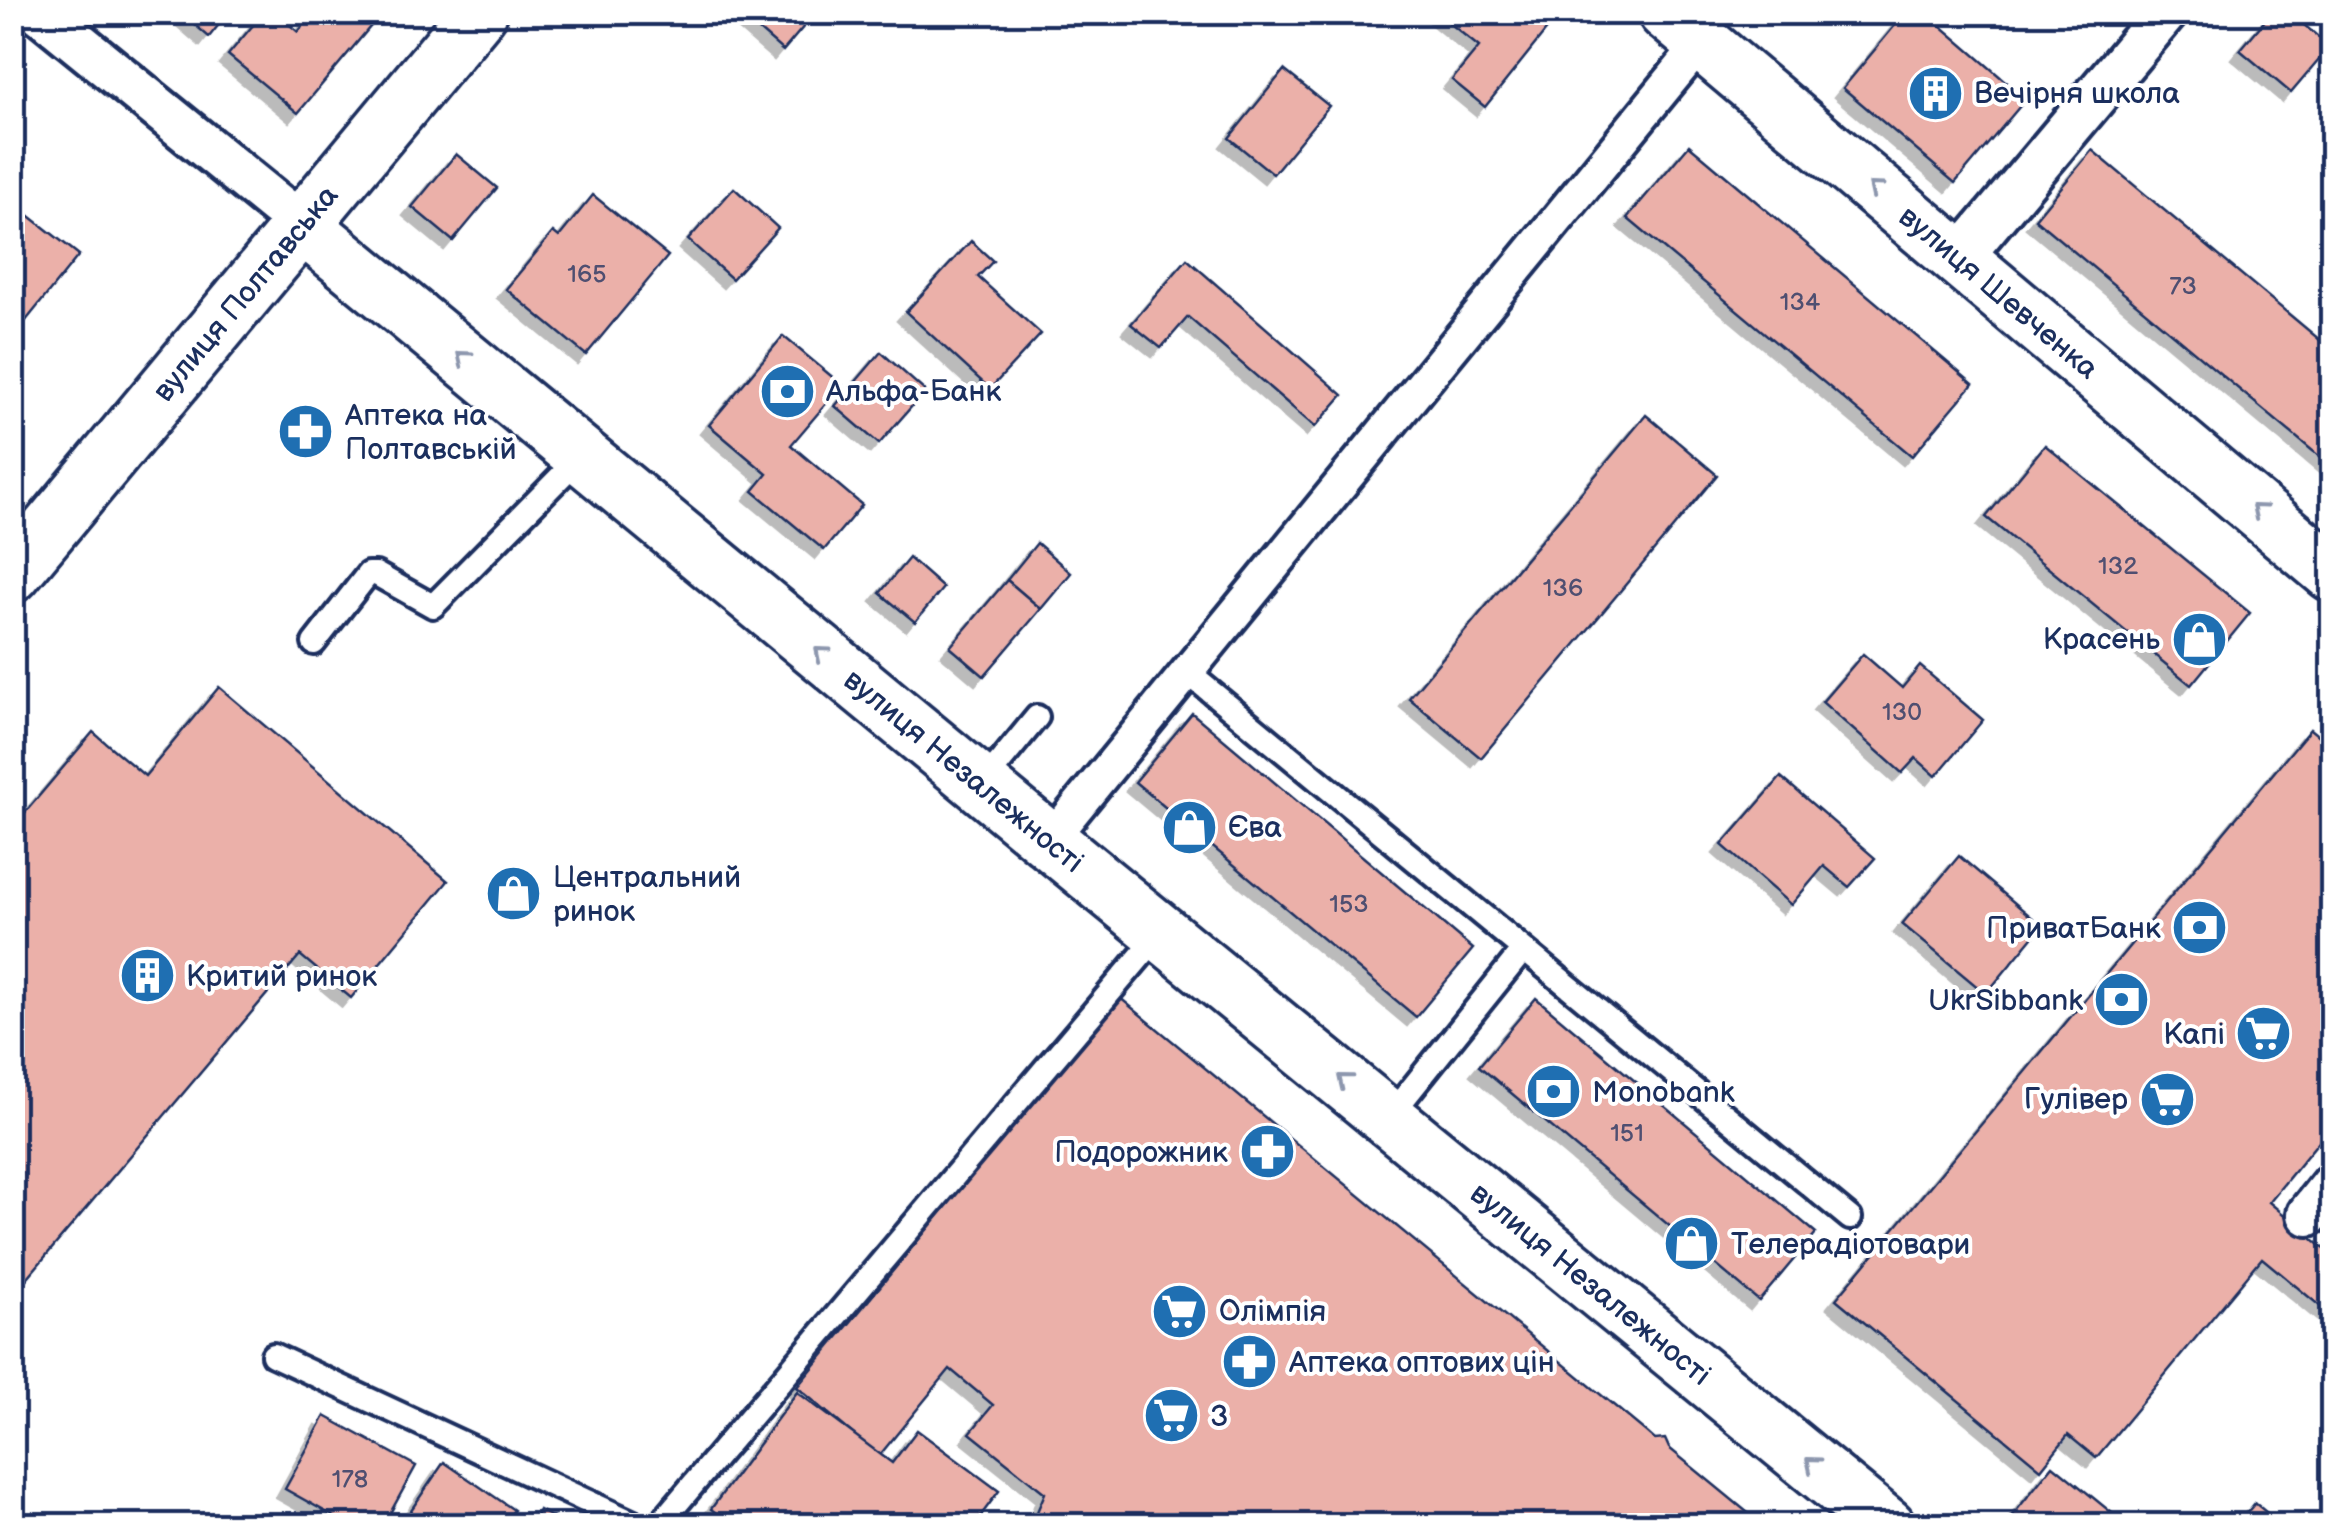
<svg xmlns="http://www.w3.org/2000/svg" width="2345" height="1538" font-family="'Balsamiq Sans',sans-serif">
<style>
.building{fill:#ebb0a9;stroke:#1b2f5e;stroke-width:2.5;filter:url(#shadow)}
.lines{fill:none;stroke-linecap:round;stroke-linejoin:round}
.service-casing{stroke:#1b2f5e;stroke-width:30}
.pedestrian-casing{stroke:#1b2f5e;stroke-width:40}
.minor-casing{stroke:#1b2f5e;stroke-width:50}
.tertiary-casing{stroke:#1b2f5e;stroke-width:62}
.primary-casing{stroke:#1b2f5e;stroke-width:62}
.service{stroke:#fff;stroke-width:22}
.pedestrian{stroke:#fff;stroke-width:32}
.minor{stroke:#fff;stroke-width:42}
.tertiary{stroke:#fff;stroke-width:55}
.primary{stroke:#fff;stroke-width:55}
.oneway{stroke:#8d97ae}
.labels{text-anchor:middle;stroke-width:8;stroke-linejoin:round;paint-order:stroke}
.number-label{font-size:25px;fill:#4f4f71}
.poi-label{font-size:30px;fill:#1b2f5e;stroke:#fff;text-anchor:start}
.street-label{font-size:30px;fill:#1b2f5e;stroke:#fff}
</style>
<defs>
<filter id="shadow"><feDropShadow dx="-9" dy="9" stdDeviation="0" flood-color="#0004"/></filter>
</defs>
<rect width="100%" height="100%" fill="#fff"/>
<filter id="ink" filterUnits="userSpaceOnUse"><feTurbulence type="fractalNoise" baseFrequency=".01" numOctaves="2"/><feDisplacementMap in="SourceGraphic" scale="20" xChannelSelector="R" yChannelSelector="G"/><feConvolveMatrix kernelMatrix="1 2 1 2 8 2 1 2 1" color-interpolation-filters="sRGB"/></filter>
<g filter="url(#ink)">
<g class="building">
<polygon points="180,12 229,12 209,37"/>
<polygon points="264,12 275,12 298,32 314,12 365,12 375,21 298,113 228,55"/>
<polygon points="738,12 816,12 783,51"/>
<polygon points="1436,12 1561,12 1485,107 1452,80 1479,47"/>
<polygon points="1906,12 1925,12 2026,99 1955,183 1843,88"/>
<polygon points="2272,12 2289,12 2330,47 2291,93 2240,50"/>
<polygon points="1284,70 1329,106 1273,174 1229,138"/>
<polygon points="1689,145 1973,384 1912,456 1627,218"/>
<polygon points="2092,150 2332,350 2332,467 2035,219"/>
<polygon points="456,154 497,188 453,241 412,207"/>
<polygon points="734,188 778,228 732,279 688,240"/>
<polygon points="593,195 668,256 586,355 506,289 553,232 559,237"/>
<polygon points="12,202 79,255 12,338"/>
<polygon points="971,241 993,261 978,277 1041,334 990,389 906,312"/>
<polygon points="1187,259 1343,395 1315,427 1188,317 1161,348 1131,324"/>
<polygon points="783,336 842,385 791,445 862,505 824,550 753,491 767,474 709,425"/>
<polygon points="881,352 925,391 879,444 835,406"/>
<polygon points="1646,415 1717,475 1481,758 1409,698"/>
<polygon points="2045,445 2250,613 2191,685 1986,517"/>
<polygon points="1037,543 1071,573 1041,609 1007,580"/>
<polygon points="909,558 943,588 915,622 880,593"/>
<polygon points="1007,580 1041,609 984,676 950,647"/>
<polygon points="1863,654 1902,688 1920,666 1983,720 1936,776 1916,758 1902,773 1822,702"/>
<polygon points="219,687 448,881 351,998 300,955 12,1296 12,828 93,732 145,776"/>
<polygon points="1192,713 1473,949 1416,1017 1135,782"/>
<polygon points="2310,729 2332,747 2332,1097 2330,1100 2332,1103 2332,1125 2269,1202 2332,1255 2332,1316 2262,1258 2096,1458 2068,1435 2041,1469 1836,1299"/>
<polygon points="1781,777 1875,858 1849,887 1824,866 1791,905 1722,845"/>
<polygon points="1959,856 2042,926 1986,994 1902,924"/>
<polygon points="1119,997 1646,1432 1655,1440 1665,1439 1669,1448 1764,1526 1031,1526 1045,1493 970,1433 993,1405 950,1369 879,1456 797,1387"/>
<polygon points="1536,998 1816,1233 1759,1301 1479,1066"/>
<polygon points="797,1392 892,1463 917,1430 999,1491 973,1526 733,1526 711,1509"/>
<polygon points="325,1416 416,1466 383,1526 351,1526 285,1489"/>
<polygon points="444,1462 514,1510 503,1526 400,1526"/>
<polygon points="2053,1465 2128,1526 2004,1526"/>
<polygon points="2255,1503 2283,1526 2236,1526"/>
<polygon points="539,1510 569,1526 531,1526"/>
</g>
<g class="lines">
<defs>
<g id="service">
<polyline points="314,643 368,574 376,574 433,606 582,455"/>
<polyline points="1187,672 1850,1218"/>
<polyline points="981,785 1037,717"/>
<polyline points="1389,1117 1523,950"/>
<polyline points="273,1355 640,1526"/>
<polyline points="658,1526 1161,932"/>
</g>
<polyline id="pedestrian" points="1049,841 1702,42"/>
<g id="minor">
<polyline points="40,12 302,225"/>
<polyline points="1959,259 2166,12"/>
<polyline points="2309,1214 2332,1185"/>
</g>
<g id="tertiary">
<path id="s1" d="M1666,12l666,561"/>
<path id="s2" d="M302,225l747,616 838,685"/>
</g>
<g id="primary">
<path id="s3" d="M12,574l467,-562"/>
</g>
</defs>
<use href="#service" class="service-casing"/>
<use href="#pedestrian" class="pedestrian-casing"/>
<use href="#minor" class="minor-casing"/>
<use href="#tertiary" class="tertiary-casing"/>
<use href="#primary" class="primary-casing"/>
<use href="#service" class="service"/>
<use href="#pedestrian" class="pedestrian"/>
<use href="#minor" class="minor"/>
<use href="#tertiary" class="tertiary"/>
<use href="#primary" class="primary"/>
</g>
<defs><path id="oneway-chevron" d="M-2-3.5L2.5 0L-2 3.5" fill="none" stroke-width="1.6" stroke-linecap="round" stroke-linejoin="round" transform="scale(2.5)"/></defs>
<g class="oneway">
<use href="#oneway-chevron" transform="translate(1875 188) rotate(-140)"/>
<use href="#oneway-chevron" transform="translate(463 357) rotate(-140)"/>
<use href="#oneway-chevron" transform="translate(2258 510) rotate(-140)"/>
<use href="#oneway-chevron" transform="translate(821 653) rotate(-140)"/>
<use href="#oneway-chevron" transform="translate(1344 1080) rotate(-141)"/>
<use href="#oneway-chevron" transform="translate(1812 1463) rotate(-140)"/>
</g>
</g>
<defs>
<symbol id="building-disc" viewBox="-11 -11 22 22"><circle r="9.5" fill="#1f6fb2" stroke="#fff"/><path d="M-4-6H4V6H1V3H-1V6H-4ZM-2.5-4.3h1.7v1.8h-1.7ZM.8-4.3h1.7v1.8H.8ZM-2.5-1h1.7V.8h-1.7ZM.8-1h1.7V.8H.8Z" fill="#fff"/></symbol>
<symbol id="bank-disc" viewBox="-11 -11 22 22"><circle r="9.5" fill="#1f6fb2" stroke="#fff"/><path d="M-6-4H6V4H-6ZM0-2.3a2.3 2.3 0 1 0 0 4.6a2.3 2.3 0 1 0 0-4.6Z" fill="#fff"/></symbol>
<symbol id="pharmacy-disc" viewBox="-11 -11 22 22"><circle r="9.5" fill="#1f6fb2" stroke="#fff"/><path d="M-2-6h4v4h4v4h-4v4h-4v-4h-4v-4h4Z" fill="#fff"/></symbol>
<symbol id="shop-disc" viewBox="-11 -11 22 22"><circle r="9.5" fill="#1f6fb2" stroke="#fff"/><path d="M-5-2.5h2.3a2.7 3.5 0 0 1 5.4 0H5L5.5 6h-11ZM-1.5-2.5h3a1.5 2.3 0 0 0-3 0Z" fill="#fff"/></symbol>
<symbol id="supermarket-disc" viewBox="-11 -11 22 22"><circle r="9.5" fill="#1f6fb2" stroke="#fff"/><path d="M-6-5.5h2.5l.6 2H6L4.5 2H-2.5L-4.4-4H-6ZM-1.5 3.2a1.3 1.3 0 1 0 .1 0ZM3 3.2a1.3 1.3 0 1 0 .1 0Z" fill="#fff"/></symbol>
</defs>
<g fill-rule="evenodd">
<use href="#building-disc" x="1904" y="62" width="63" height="63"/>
<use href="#bank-disc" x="756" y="360" width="63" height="63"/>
<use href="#pharmacy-disc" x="274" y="400" width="63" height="63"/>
<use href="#shop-disc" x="2168" y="608" width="63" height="63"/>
<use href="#shop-disc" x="1158" y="796" width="63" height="63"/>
<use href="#shop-disc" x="482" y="862" width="63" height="63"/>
<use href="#bank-disc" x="2168" y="896" width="63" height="63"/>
<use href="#building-disc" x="116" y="944" width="63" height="63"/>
<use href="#bank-disc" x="2090" y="968" width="63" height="63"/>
<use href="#supermarket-disc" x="2232" y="1002" width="63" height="63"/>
<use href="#bank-disc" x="1522" y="1060" width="63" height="63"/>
<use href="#supermarket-disc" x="2136" y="1068" width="63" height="63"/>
<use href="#pharmacy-disc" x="1236" y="1120" width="63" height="63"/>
<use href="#shop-disc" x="1660" y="1212" width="63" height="63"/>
<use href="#supermarket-disc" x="1148" y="1280" width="63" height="63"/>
<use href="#pharmacy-disc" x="1218" y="1330" width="63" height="63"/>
<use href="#supermarket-disc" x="1140" y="1384" width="63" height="63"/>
</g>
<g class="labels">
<g class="number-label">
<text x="587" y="282">165</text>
<text x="2183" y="294">73</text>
<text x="1800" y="310">134</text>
<text x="2118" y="574">132</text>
<text x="1563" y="596">136</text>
<text x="1902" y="720">130</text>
<text x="1349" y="912">153</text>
<text x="1627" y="1141">151</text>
<text x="350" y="1487">178</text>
</g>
<g class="poi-label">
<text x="1974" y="103">Вечірня школа</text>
<text x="826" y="401">Альфа-Банк</text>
<text x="345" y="425">Аптека на<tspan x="345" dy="34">Полтавській</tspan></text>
<text x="2160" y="649" text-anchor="end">Красень</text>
<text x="1228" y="837">Єва</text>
<text x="553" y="887">Центральний<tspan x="553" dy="34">ринок</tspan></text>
<text x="2161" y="938" text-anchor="end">ПриватБанк</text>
<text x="186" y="986">Критий ринок</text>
<text x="2083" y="1010" text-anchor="end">UkrSibbank</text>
<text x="2225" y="1044" text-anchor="end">Капі</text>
<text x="1592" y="1102">Monobank</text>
<text x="2128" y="1109" text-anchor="end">Гулівер</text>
<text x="1228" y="1162" text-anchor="end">Подорожник</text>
<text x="1731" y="1254">Телерадіотовари</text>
<text x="1219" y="1321">Олімпія</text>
<text x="1289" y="1372">Аптека оптових цін</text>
<text x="1210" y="1426">3</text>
</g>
<g class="street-label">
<text dy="10" stroke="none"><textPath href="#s3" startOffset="365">вулиця Полтавська</textPath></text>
<text dy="10" stroke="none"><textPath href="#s1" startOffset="435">вулиця Шевченка</textPath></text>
<text dy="10" stroke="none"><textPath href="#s2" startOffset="858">вулиця Незалежності</textPath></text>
<text dy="10" stroke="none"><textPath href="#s2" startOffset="1668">вулиця Незалежності</textPath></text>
</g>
</g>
<rect width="2345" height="1538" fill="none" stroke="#fff" stroke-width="50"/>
<rect x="25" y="25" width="2295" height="1488" fill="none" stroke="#1b2f5e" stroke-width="4" filter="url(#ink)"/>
</svg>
